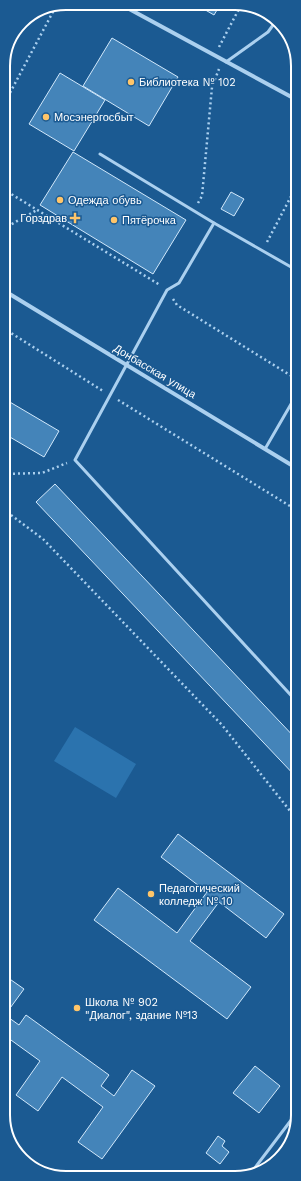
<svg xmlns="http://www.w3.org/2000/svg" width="301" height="1181" font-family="'Work Sans',sans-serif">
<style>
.green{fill:#2b73ae}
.building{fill:#4484b9;stroke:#d1e8fb}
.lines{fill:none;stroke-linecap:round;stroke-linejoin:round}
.path{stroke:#abd0ef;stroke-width:2.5;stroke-dasharray:2 3;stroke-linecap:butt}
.service{stroke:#abd0ef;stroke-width:3}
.minor{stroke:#abd0ef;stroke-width:4}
.poi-dot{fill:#ffc569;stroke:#1b5a92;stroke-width:1.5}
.labels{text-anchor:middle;stroke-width:3;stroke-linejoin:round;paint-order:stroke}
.poi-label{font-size:11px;fill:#fff;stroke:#1b5a92;text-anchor:start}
.street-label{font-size:11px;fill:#fff;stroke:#1b5a92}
.rim{fill:none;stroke:#fff;stroke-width:2}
</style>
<rect width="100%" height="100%" fill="#1b5a92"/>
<polygon class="green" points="75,727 136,764 116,798 54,761"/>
<g class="building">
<polygon points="195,4 220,5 214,15"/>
<polygon points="112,38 178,77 149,126 83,86"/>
<polygon points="60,73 105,100 74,151 29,124"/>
<polygon points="73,152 186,220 153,274 40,205"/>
<polygon points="231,192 244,199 234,216 221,209"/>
<polygon points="3,398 59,431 44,457 3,433"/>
<polygon points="55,484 298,741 298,779 36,502"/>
<polygon points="178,834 284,914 266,938 219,902 190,941 251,987 227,1019 94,920 118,888 177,933 207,892 161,857"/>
<polygon points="4,975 24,989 5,1015 19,1025 26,1015 109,1075 101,1086 114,1096 132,1070 155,1086 102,1159 78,1142 103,1107 62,1077 38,1111 16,1095 40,1061 4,1035"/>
<polygon points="255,1066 280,1086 259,1113 233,1093"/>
<polygon points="218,1136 225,1141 222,1146 229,1152 220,1164 206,1153"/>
</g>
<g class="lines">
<g class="path">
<polyline points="219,47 241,5"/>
<polyline points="3,106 55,8"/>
<polyline points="3,189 160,285"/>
<polyline points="198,203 202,196 212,87 219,69"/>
<polyline points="3,229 37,210"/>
<polyline points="267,242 297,185"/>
<polyline points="173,299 177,305 298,380"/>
<polyline points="3,328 103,391"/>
<polyline points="118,400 298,511"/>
<polyline points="3,474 42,473 67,463"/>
<polyline points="3,509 43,539 222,725 298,821"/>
</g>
<g class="service">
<polyline points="226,62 268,32 276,21"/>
<polyline points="100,154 214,223 298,271"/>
<polyline points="214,223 179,283 167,290 75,460 298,703"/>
<polyline points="265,449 298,392"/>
<polyline points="251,1173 298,1111"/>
</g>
<g class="minor">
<polyline points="120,4 297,100"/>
<polyline points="3,290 298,469"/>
</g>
</g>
<g class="poi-dot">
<circle cx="131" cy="82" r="4"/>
<circle cx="46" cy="117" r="4"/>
<circle cx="60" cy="200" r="4"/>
<path d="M73 212h4v4h4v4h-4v4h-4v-4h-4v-4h4z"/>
<circle cx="114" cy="220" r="4"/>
<circle cx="151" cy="894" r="4"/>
<circle cx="77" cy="1008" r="4"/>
</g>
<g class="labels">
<g class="poi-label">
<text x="139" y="86">Библиотека № 102</text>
<text x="54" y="121">Мосэнергосбыт</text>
<text x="68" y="204">Одежда обувь</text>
<text x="67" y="222" text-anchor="end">Горздрав</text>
<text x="122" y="224">Пятёрочка</text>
<text x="159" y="892">Педагогический<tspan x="159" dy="13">колледж № 10</tspan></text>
<text x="85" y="1006">Школа № 902<tspan x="85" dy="13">"Диалог", здание №13</tspan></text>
</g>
<g class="street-label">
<text transform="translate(155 371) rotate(31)" y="4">Донбасская улица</text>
</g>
</g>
<path d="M0 0H301V1181H0ZM66 10H235A56 56 0 0 1 291 66V1115A56 56 0 0 1 235 1171H66A56 56 0 0 1 10 1115V66A56 56 0 0 1 66 10Z" fill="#1b5a92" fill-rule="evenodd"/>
<path class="rim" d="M66 10H235A56 56 0 0 1 291 66V1115A56 56 0 0 1 235 1171H66A56 56 0 0 1 10 1115V66A56 56 0 0 1 66 10Z"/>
</svg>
